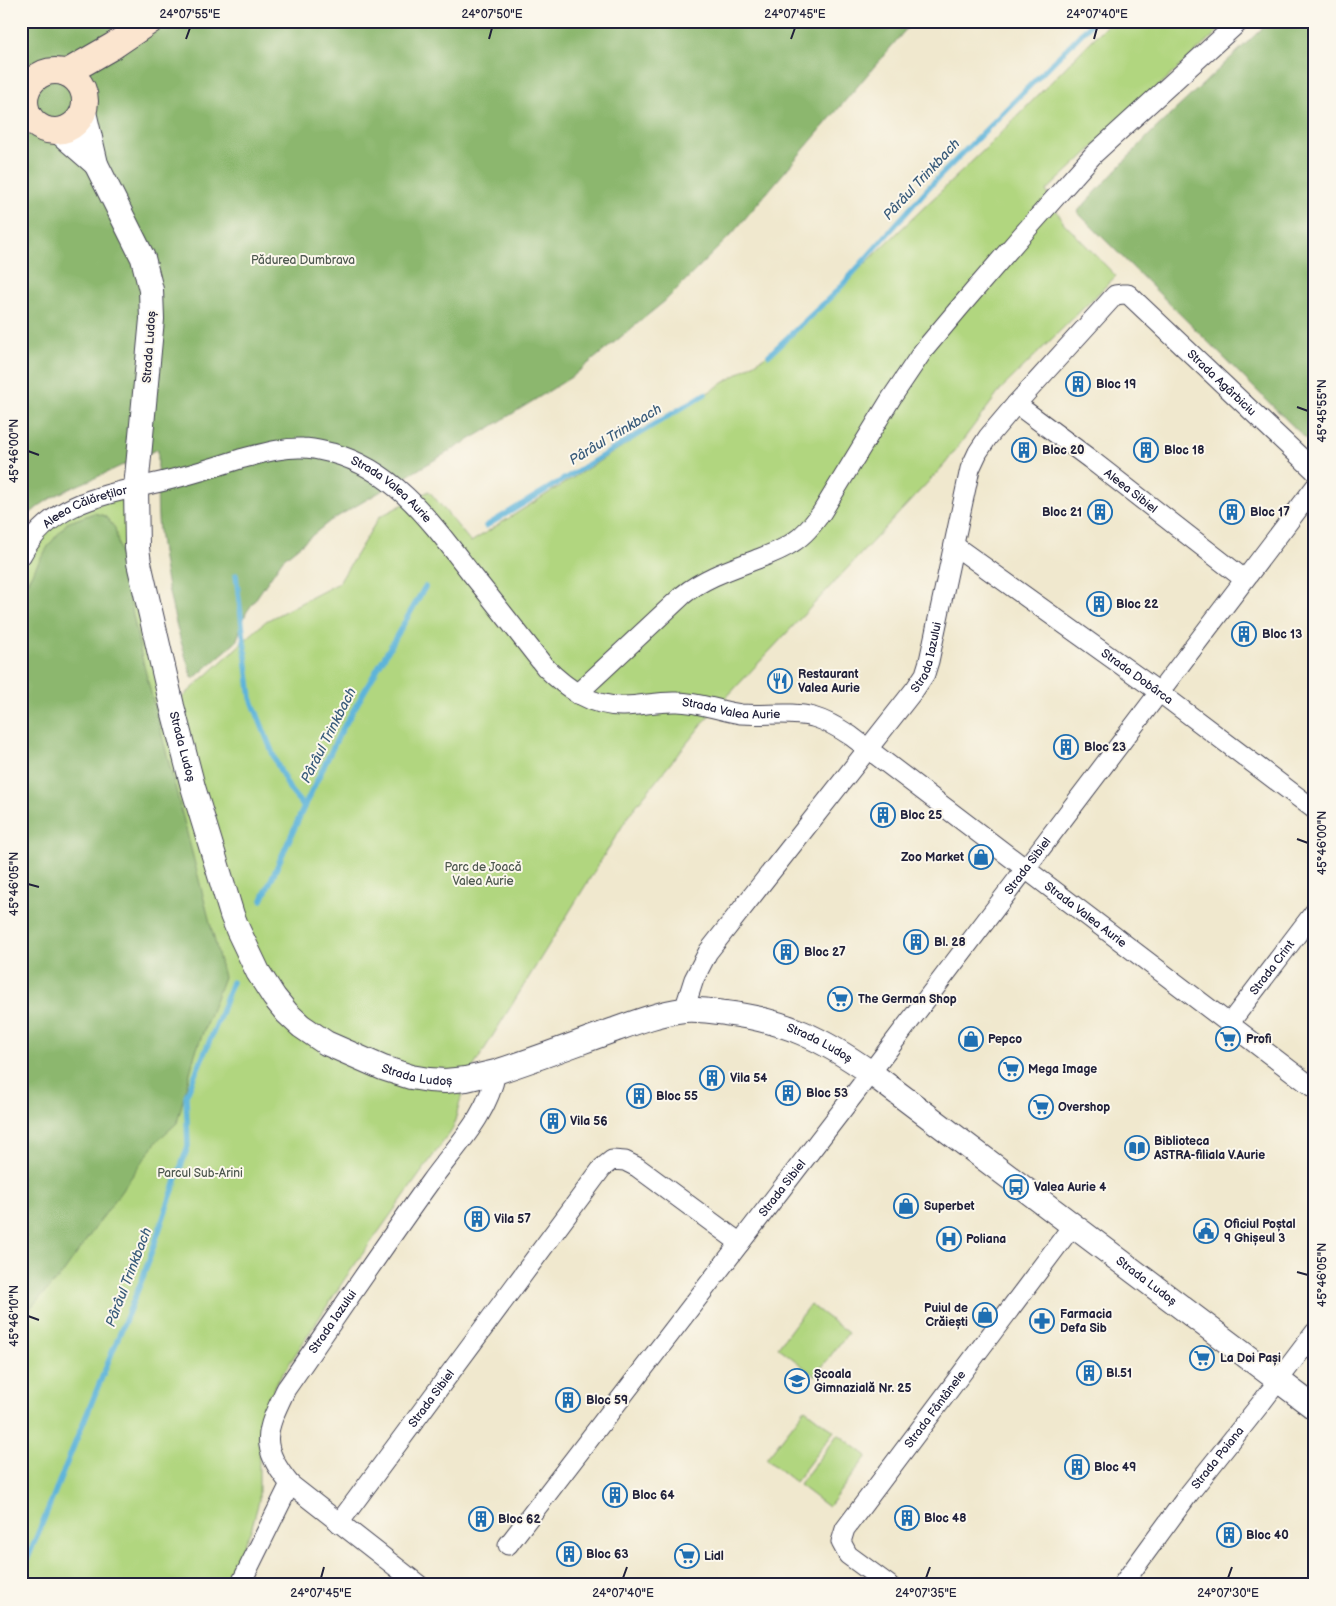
<svg xmlns="http://www.w3.org/2000/svg" width="1336" height="1606" font-family="'Balsamiq Sans',sans-serif">
<style>
.green{fill:#b1d67f;stroke:#6a7c5d}
.forest{fill:#8cb76e;stroke:#576c54}
.lines{fill:none;stroke-linecap:round;stroke-linejoin:round}
.stream{stroke:#5db4da;stroke-width:5.5}
.minor-casing{stroke:#414051;stroke-width:21}
.tertiary-casing{stroke:#414051;stroke-width:26}
.secondary-casing{stroke:#414051;stroke-width:28}
.minor{stroke:#fff;stroke-width:19}
.tertiary{stroke:#fff;stroke-width:24}
.secondary{stroke:#fbe5cf;stroke-width:26}
.ticks{fill:none;stroke:#22223b;stroke-width:2}
.labels{text-anchor:middle;stroke-width:4;stroke-linejoin:round;paint-order:stroke}
.park-label{font-size:12px;fill:#4d584f;stroke:#fbf7ec}
.street-label{font-size:12px;fill:#22223b;stroke:#fbf7ec}
.poi-label{font-size:12px;font-weight:bold;fill:#22223b;stroke:#fbf7ec;text-anchor:start}
.water-label{font-size:14px;font-style:italic;fill:#3a5c7b;stroke:#fbf7ec}
.neatline{fill:none;stroke:#22223b;stroke-width:2}
.ticks-label{font-size:12px;text-anchor:middle;fill:#22223b}
</style>
<rect width="100%" height="100%" fill="#fbf7ec"/>
<filter id="ink" filterUnits="userSpaceOnUse"><feTurbulence type="fractalNoise" baseFrequency=".02" numOctaves="2"/><feDisplacementMap in="SourceGraphic" scale="10" xChannelSelector="R" yChannelSelector="G"/><feConvolveMatrix kernelMatrix="1 2 1 2 8 2 1 2 1" color-interpolation-filters="sRGB"/></filter>
<filter id="wash" filterUnits="userSpaceOnUse"><feTurbulence type="fractalNoise" baseFrequency=".0096" numOctaves="4" result="noise"/><feDisplacementMap in="SourceGraphic" scale="20" xChannelSelector="R" yChannelSelector="G"/><feGaussianBlur stdDeviation="1.12" result="paint"/><feColorMatrix in="noise" values="0 0 0 0 0 0 0 0 0 0 0 0 0 0 0 0 0 1.4 0 .05"/><feComposite in="paint" operator="in"/></filter>
<g filter="url(#wash)">
<rect width="100%" height="100%" fill="#f0e8ce"/>
<g class="green">
<polygon points="1111,21 1229,21 1046,191 1063,222 1116,276 1002,388 945,464 708,717 631,812 466,1079 453,1128 346,1277 276,1384 265,1414 259,1435 259,1501 251,1530 223,1585 21,1585 21,556 44,525 121,496 139,563 173,706 266,621 339,583 379,517 429,491 471,542 774,351 986,148"/>
<polygon points="810,1304 848,1333 815,1376 778,1347"/>
<polygon points="805,1409 834,1431 795,1482 766,1459"/>
<polygon points="838,1434 867,1456 828,1507 799,1485"/>
</g>
<g class="forest">
<path d="M21,21h892l-182,214 -66,66 -92,75 -82,51 -161,94 -47,38 -37,54 -10,29 -43,37c-17,-47 -28,-99 -34,-149 -3,-26 -1,-54 -1,-81 -21,9 -41,19 -61,28 -28,12 -57,22 -76,47z"/>
<polygon points="1270,21 1315,21 1315,448 1077,212 1152,132"/>
<polygon points="94,513 105,516 115,528 141,654 224,977 195,1054 177,1123 157,1141 63,1273 21,1318 21,603 28,580 49,545 67,523"/>
</g>
<g class="lines">
<g class="stream">
<polyline points="769,355 838,290 929,187 1094,21"/>
<polyline points="486,526 705,394"/>
<polyline points="236,575 251,698 276,762 290,790 304,807"/>
<polyline points="262,900 304,807 339,735 425,587"/>
<polyline points="21,1575 143,1277 188,1146 186,1096 219,1019 232,982"/>
</g>
</g>
</g>
<g filter="url(#ink)">
<g class="lines">
<defs>
<g id="minor">
<path id="s1" d="M1016,404l74,55 154,120"/>
<path id="s2" d="M955,546l204,146 156,118"/>
<path id="s3" d="M21,556c28,-53 82,-61 135,-73 28,-6 56,-15 84,-24 20,-5 42,-12 63,-11 10,0 20,3 29,5 63,17 100,70 138,119 25,31 50,63 75,95 22,22 47,40 79,39 18,0 35,-5 53,-4 23,0 42,9 64,12 24,2 49,-3 72,3 14,4 26,11 38,19l464,353"/>
<path d="M577,694l106,-99c22,-18 51,-27 77,-37 11,-4 22,-8 32,-15 13,-8 21,-19 30,-31l70,-115 31,-46 37,-44 62,-72 72,-81 146,-133"/>
<path id="s4" d="M684,1010l10,-31 14,-27 207,-263 10,-15 4,-13 41,-192 8,-17 10,-15 28,-33 99,-109 8,-1h5l187,177"/>
<path id="s5" d="M1229,1024l86,-113"/>
<path id="s6" d="M339,1523l263,-355 10,-8 13,1 12,6 103,76"/>
<path id="s7" d="M508,1545l348,-453 459,-605"/>
<polyline points="240,1585 290,1484"/>
<path id="s8" d="M419,1585l-129,-101c-32,-39 -24,-53 -4,-95 48,-69 95,-139 144,-207 25,-35 58,-66 66,-110"/>
<path id="s9" d="M889,1585l-41,-30 -7,-13 4,-13 228,-304"/>
<path id="s10" d="M1122,1585l66,-90 74,-93 53,-70"/>
</g>
<g id="tertiary">
<path id="s11" d="M84,112l12,52 47,94 8,32 1,29 -16,169 1,60 2,15 33,143 21,81 39,128 6,15 20,42 16,25 13,16 14,13 25,17 57,25 28,9 18,3 16,1 21,-2 30,-7c40,-13 79,-28 118,-42 22,-8 46,-17 70,-20 13,-1 28,1 41,3 59,7 98,26 146,60l444,335"/>
<polyline points="58,131 96,164"/>
</g>
<g id="secondary">
<circle cx="55" cy="101" r="30"/>
<polyline points="66,73 113,46 150,21"/>
</g>
</defs>
<use href="#minor" class="minor-casing"/>
<use href="#tertiary" class="tertiary-casing"/>
<use href="#secondary" class="secondary-casing"/>
<use href="#minor" class="minor"/>
<use href="#tertiary" class="tertiary"/>
<use href="#secondary" class="secondary"/>
</g>
</g>
<path class="ticks" d="M186,39l4,-11M489,39l3,-11M791,39l4,-11M1094,39l3,-11M1297,407l11,4M28,451l11,4M1297,839l11,4M28,884l11,3M1297,1272l11,3M28,1316l11,4M321,1578l3,-11M623,1578l4,-11M926,1578l4,-11M1228,1578l4,-11"/>
<defs>
<symbol id="building-ring" viewBox="-11 -11 22 22"><circle r="9.5" fill="#fbf7ec" stroke="#1f6fb2" stroke-width="1.5"/><path d="M-4-6H4V6H1V3H-1V6H-4ZM-2.5-4.3h1.7v1.8h-1.7ZM.8-4.3h1.7v1.8H.8ZM-2.5-1h1.7V.8h-1.7ZM.8-1h1.7V.8H.8Z" fill="#1f6fb2"/></symbol>
<symbol id="restaurant-ring" viewBox="-11 -11 22 22"><circle r="9.5" fill="#fbf7ec" stroke="#1f6fb2" stroke-width="1.5"/><path d="M-5-6h1v4h1v-4h1v4h1v-4h1v5L-1.5 .5V6h-2V.5L-5-1ZM5-6V6H3V1.5H1.5Q1.5-4 5-6Z" fill="#1f6fb2"/></symbol>
<symbol id="shop-ring" viewBox="-11 -11 22 22"><circle r="9.5" fill="#fbf7ec" stroke="#1f6fb2" stroke-width="1.5"/><path d="M-5-2.5h2.3a2.7 3.5 0 0 1 5.4 0H5L5.5 6h-11ZM-1.5-2.5h3a1.5 2.3 0 0 0-3 0Z" fill="#1f6fb2"/></symbol>
<symbol id="supermarket-ring" viewBox="-11 -11 22 22"><circle r="9.5" fill="#fbf7ec" stroke="#1f6fb2" stroke-width="1.5"/><path d="M-6-5.5h2.5l.6 2H6L4.5 2H-2.5L-4.4-4H-6ZM-1.5 3.2a1.3 1.3 0 1 0 .1 0ZM3 3.2a1.3 1.3 0 1 0 .1 0Z" fill="#1f6fb2"/></symbol>
<symbol id="library-ring" viewBox="-11 -11 22 22"><circle r="9.5" fill="#fbf7ec" stroke="#1f6fb2" stroke-width="1.5"/><path d="M-6-4Q-3-5.5-.7-3.5V5Q-3 3-6 4ZM6-4Q3-5.5 .7-3.5V5Q3 3 6 4Z" fill="#1f6fb2"/></symbol>
<symbol id="bus-ring" viewBox="-11 -11 22 22"><circle r="9.5" fill="#fbf7ec" stroke="#1f6fb2" stroke-width="1.5"/><path d="M-5-6H5V4H4V6H2V4H-2V6H-4V4H-5ZM-3.5-4V0h7V-4ZM-3.5 1.2v1.5H-2V1.2ZM2 1.2v1.5H3.5V1.2Z" fill="#1f6fb2"/></symbol>
<symbol id="civic-ring" viewBox="-11 -11 22 22"><circle r="9.5" fill="#fbf7ec" stroke="#1f6fb2" stroke-width="1.5"/><path d="M-.6-6.5H3V-4.5H.6V-3L4-1V1h2V6H-6V1h2V-1L-.6-3ZM-1.2 2.5V6h2.4V2.5Z" fill="#1f6fb2"/></symbol>
<symbol id="hospital-ring" viewBox="-11 -11 22 22"><circle r="9.5" fill="#fbf7ec" stroke="#1f6fb2" stroke-width="1.5"/><path d="M-5-5h3v3.5h4V-5h3V5h-3V1.5h-4V5h-3Z" fill="#1f6fb2"/></symbol>
<symbol id="pharmacy-ring" viewBox="-11 -11 22 22"><circle r="9.5" fill="#fbf7ec" stroke="#1f6fb2" stroke-width="1.5"/><path d="M-2-6h4v4h4v4h-4v4h-4v-4h-4v-4h4Z" fill="#1f6fb2"/></symbol>
<symbol id="school-ring" viewBox="-11 -11 22 22"><circle r="9.5" fill="#fbf7ec" stroke="#1f6fb2" stroke-width="1.5"/><path d="M0-5L7-2L0 1L-7-2ZM-4 1L0 2.5L4 1V4Q0 6-4 4Z" fill="#1f6fb2"/></symbol>
</defs>
<g fill-rule="evenodd">
<use href="#building-ring" x="1064" y="370" width="28" height="28"/>
<use href="#building-ring" x="1010" y="436" width="28" height="28"/>
<use href="#building-ring" x="1132" y="436" width="28" height="28"/>
<use href="#building-ring" x="1086" y="498" width="28" height="28"/>
<use href="#building-ring" x="1218" y="498" width="28" height="28"/>
<use href="#building-ring" x="1085" y="590" width="28" height="28"/>
<use href="#building-ring" x="1230" y="620" width="28" height="28"/>
<use href="#restaurant-ring" x="766" y="667" width="28" height="28"/>
<use href="#building-ring" x="1052" y="733" width="28" height="28"/>
<use href="#building-ring" x="869" y="801" width="28" height="28"/>
<use href="#shop-ring" x="967" y="843" width="28" height="28"/>
<use href="#building-ring" x="902" y="928" width="28" height="28"/>
<use href="#building-ring" x="772" y="938" width="28" height="28"/>
<use href="#supermarket-ring" x="826" y="985" width="28" height="28"/>
<use href="#shop-ring" x="957" y="1025" width="28" height="28"/>
<use href="#supermarket-ring" x="1214" y="1025" width="28" height="28"/>
<use href="#supermarket-ring" x="997" y="1055" width="28" height="28"/>
<use href="#building-ring" x="698" y="1064" width="28" height="28"/>
<use href="#building-ring" x="774" y="1079" width="28" height="28"/>
<use href="#building-ring" x="625" y="1082" width="28" height="28"/>
<use href="#supermarket-ring" x="1027" y="1093" width="28" height="28"/>
<use href="#building-ring" x="539" y="1107" width="28" height="28"/>
<use href="#library-ring" x="1123" y="1134" width="28" height="28"/>
<use href="#bus-ring" x="1002" y="1173" width="28" height="28"/>
<use href="#shop-ring" x="892" y="1192" width="28" height="28"/>
<use href="#building-ring" x="463" y="1205" width="28" height="28"/>
<use href="#civic-ring" x="1192" y="1217" width="28" height="28"/>
<use href="#hospital-ring" x="935" y="1225" width="28" height="28"/>
<use href="#shop-ring" x="971" y="1301" width="28" height="28"/>
<use href="#pharmacy-ring" x="1028" y="1307" width="28" height="28"/>
<use href="#supermarket-ring" x="1188" y="1344" width="28" height="28"/>
<use href="#building-ring" x="1075" y="1359" width="28" height="28"/>
<use href="#school-ring" x="783" y="1367" width="28" height="28"/>
<use href="#building-ring" x="554" y="1386" width="28" height="28"/>
<use href="#building-ring" x="1063" y="1453" width="28" height="28"/>
<use href="#building-ring" x="601" y="1481" width="28" height="28"/>
<use href="#building-ring" x="893" y="1504" width="28" height="28"/>
<use href="#building-ring" x="467" y="1505" width="28" height="28"/>
<use href="#building-ring" x="1215" y="1521" width="28" height="28"/>
<use href="#building-ring" x="555" y="1540" width="28" height="28"/>
<use href="#supermarket-ring" x="673" y="1542" width="28" height="28"/>
</g>
<g class="labels">
<g class="park-label">
<text x="303" y="264">Pădurea Dumbrava</text>
<text x="483" y="871">Parc de Joacă<tspan x="483" dy="14">Valea Aurie</tspan></text>
<text x="200" y="1177">Parcul Sub-Arini</text>
</g>
<g class="street-label">
<text transform="translate(149 347) rotate(-86)" y="4">Strada Ludoș</text>
<text dy="4" stroke="none"><textPath href="#s4" startOffset="995">Strada Agârbiciu</textPath></text>
<text dy="4" stroke="none"><textPath href="#s3" startOffset="411">Strada Valea Aurie</textPath></text>
<text dy="4" stroke="none"><textPath href="#s1" startOffset="144">Aleea Sibiel</textPath></text>
<text dy="4" stroke="none"><textPath href="#s3" startOffset="84">Aleea Călăreților</textPath></text>
<text dy="4" stroke="none"><textPath href="#s4" startOffset="432">Strada Iazului</textPath></text>
<text dy="4" stroke="none"><textPath href="#s2" startOffset="224">Strada Dobârca</textPath></text>
<text dy="4" stroke="none"><textPath href="#s3" startOffset="846">Strada Valea Aurie</textPath></text>
<text dy="4" stroke="none"><textPath href="#s11" startOffset="654">Strada Ludoș</textPath></text>
<text dy="4" stroke="none"><textPath href="#s7" startOffset="855">Strada Sibiel</textPath></text>
<text dy="4" stroke="none"><textPath href="#s3" startOffset="1266">Strada Valea Aurie</textPath></text>
<text dy="4" stroke="none"><textPath href="#s5" startOffset="71">Strada Crint</textPath></text>
<text dy="4" stroke="none"><textPath href="#s11" startOffset="1509">Strada Ludoș</textPath></text>
<text dy="4" stroke="none"><textPath href="#s11" startOffset="1089">Strada Ludoș</textPath></text>
<text dy="4" stroke="none"><textPath href="#s7" startOffset="450">Strada Sibiel</textPath></text>
<text dy="4" stroke="none"><textPath href="#s11" startOffset="1914">Strada Ludoș</textPath></text>
<text dy="4" stroke="none"><textPath href="#s8" startOffset="350">Strada Iazului</textPath></text>
<text dy="4" stroke="none"><textPath href="#s6" startOffset="155">Strada Sibiel</textPath></text>
<text dy="4" stroke="none"><textPath href="#s9" startOffset="229">Strada Fântânele</textPath></text>
<text dy="4" stroke="none"><textPath href="#s10" startOffset="159">Strada Poiana</textPath></text>
</g>
<g class="poi-label">
<text x="1096" y="388">Bloc 19</text>
<text x="1042" y="454">Bloc 20</text>
<text x="1164" y="454">Bloc 18</text>
<text x="1082" y="516" text-anchor="end">Bloc 21</text>
<text x="1250" y="516">Bloc 17</text>
<text x="1116" y="608">Bloc 22</text>
<text x="1262" y="638">Bloc 13</text>
<text x="798" y="678">Restaurant<tspan x="798" dy="14">Valea Aurie</tspan></text>
<text x="1084" y="751">Bloc 23</text>
<text x="900" y="819">Bloc 25</text>
<text x="964" y="861" text-anchor="end">Zoo Market</text>
<text x="934" y="946">Bl. 28</text>
<text x="804" y="956">Bloc 27</text>
<text x="858" y="1003">The German Shop</text>
<text x="988" y="1043">Pepco</text>
<text x="1246" y="1043">Profi</text>
<text x="1028" y="1073">Mega Image</text>
<text x="730" y="1082">Vila 54</text>
<text x="806" y="1097">Bloc 53</text>
<text x="656" y="1100">Bloc 55</text>
<text x="1058" y="1111">Overshop</text>
<text x="570" y="1125">Vila 56</text>
<text x="1154" y="1145">Biblioteca<tspan x="1154" dy="14">ASTRA-filiala V.Aurie</tspan></text>
<text x="1034" y="1191">Valea Aurie 4</text>
<text x="924" y="1210">Superbet</text>
<text x="494" y="1223">Vila 57</text>
<text x="1224" y="1228">Oficiul Poștal<tspan x="1224" dy="14">9 Ghișeul 3</tspan></text>
<text x="966" y="1243">Poliana</text>
<text x="968" y="1312" text-anchor="end">Puiul de<tspan x="968" dy="14">Crăiești</tspan></text>
<text x="1060" y="1318">Farmacia<tspan x="1060" dy="14">Defa Sib</tspan></text>
<text x="1220" y="1362">La Doi Pași</text>
<text x="1106" y="1377">Bl.51</text>
<text x="814" y="1378">Școala<tspan x="814" dy="14">Gimnazială Nr. 25</tspan></text>
<text x="586" y="1404">Bloc 59</text>
<text x="1094" y="1471">Bloc 49</text>
<text x="632" y="1499">Bloc 64</text>
<text x="924" y="1522">Bloc 48</text>
<text x="498" y="1523">Bloc 62</text>
<text x="1246" y="1539">Bloc 40</text>
<text x="586" y="1558">Bloc 63</text>
<text x="704" y="1560">Lidl</text>
</g>
<g class="water-label">
<text transform="translate(921 179) rotate(-47)" y="5">Pârâul Trinkbach</text>
<text transform="translate(615 434) rotate(-31)" y="5">Pârâul Trinkbach</text>
<text transform="translate(328 735) rotate(-63)" y="5">Pârâul Trinkbach</text>
<text transform="translate(128 1277) rotate(-69)" y="5">Pârâul Trinkbach</text>
</g>
</g>
<rect width="1336" height="1606" fill="none" stroke="#fbf7ec" stroke-width="55"/>
<rect x="28" y="28" width="1280" height="1550" class="neatline"/>
<g class="ticks-label">
<text x="190" y="18">24°07'55"E</text>
<text x="492" y="18">24°07'50"E</text>
<text x="795" y="18">24°07'45"E</text>
<text x="1097" y="18">24°07'40"E</text>
<text transform="translate(1322 411) rotate(-90)" y="4">45°45'55"N</text>
<text transform="translate(14 451) rotate(-90)" y="4">45°46'00"N</text>
<text transform="translate(1322 843) rotate(-90)" y="4">45°46'00"N</text>
<text transform="translate(14 884) rotate(-90)" y="4">45°46'05"N</text>
<text transform="translate(1322 1275) rotate(-90)" y="4">45°46'05"N</text>
<text transform="translate(14 1316) rotate(-90)" y="4">45°46'10"N</text>
<text x="321" y="1597">24°07'45"E</text>
<text x="623" y="1597">24°07'40"E</text>
<text x="926" y="1597">24°07'35"E</text>
<text x="1228" y="1597">24°07'30"E</text>
</g>
</svg>
